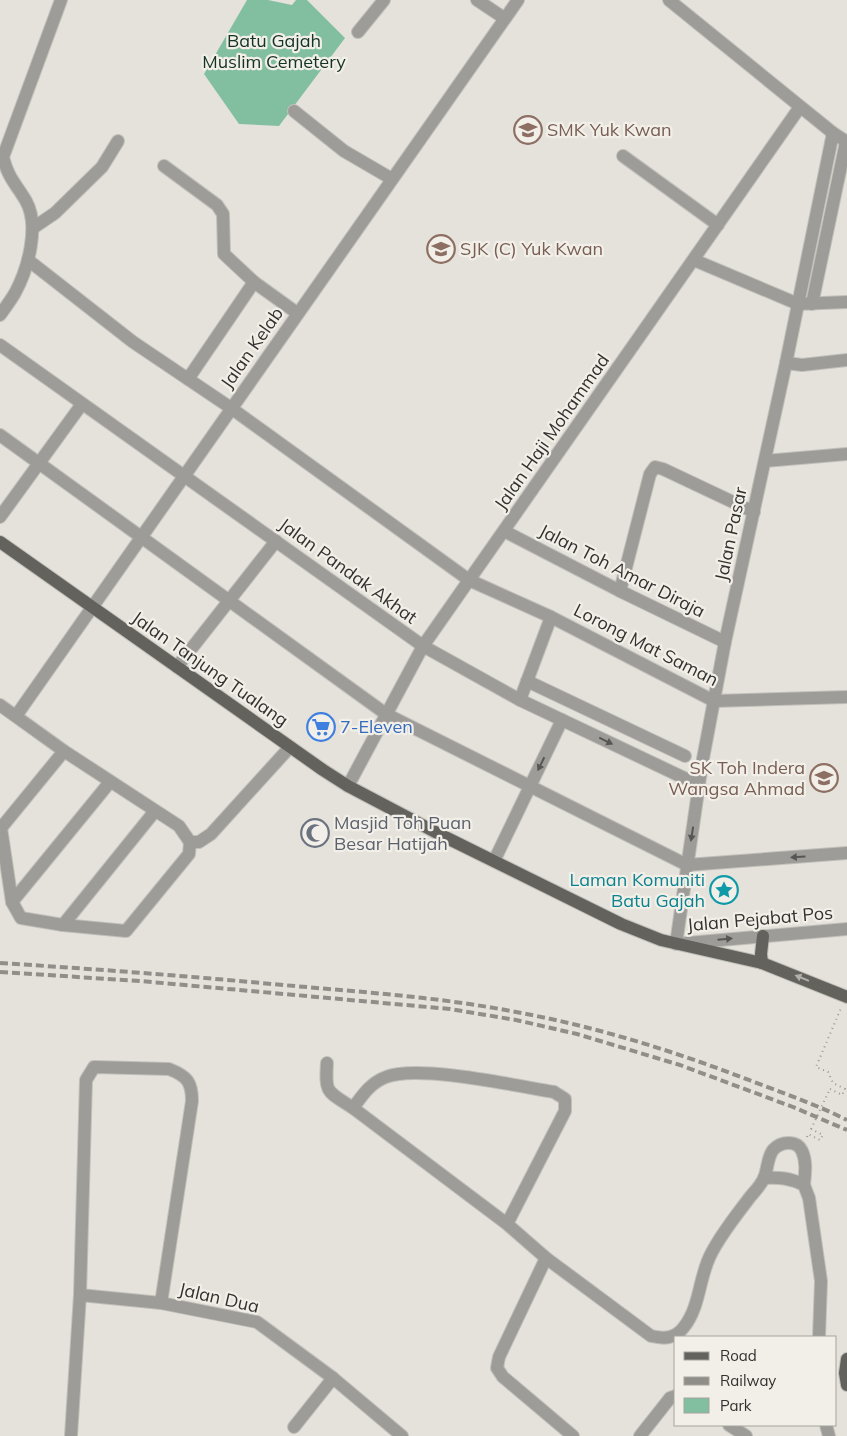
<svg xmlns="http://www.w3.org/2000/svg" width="847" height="1436" font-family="Mulish,sans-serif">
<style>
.green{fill:#82bfa1}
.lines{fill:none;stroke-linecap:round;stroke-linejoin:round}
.minor-casing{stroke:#c1bfb9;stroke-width:14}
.major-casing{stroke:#c1bfb9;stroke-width:14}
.path{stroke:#9b9893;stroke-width:2;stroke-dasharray:1 4;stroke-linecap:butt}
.minor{stroke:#9d9c99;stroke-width:12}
.major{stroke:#63625c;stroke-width:12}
.rail{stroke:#908e89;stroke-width:4;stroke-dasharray:8 4;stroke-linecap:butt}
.path-bridge{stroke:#9b9893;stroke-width:2;stroke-dasharray:1 4;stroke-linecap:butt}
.oneway{fill:#585654}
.oneway2{fill:#b2b0a9}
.labels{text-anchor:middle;stroke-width:4.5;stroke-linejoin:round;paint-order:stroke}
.park-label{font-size:18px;fill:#133325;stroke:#f2efe8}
.education-label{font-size:18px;fill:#785e54;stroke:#f2efe8;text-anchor:start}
.street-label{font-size:18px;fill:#33312f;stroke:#f2efe8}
.shop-label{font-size:18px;fill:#366cbe;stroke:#f2efe8;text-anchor:start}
.worship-label{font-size:18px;fill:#5b616d;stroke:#f2efe8;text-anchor:start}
.culture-label{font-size:18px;fill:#0d838f;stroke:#f2efe8;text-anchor:end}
</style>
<rect width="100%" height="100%" fill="#e5e2db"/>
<polygon class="green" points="247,0 268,0 292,5 296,0 307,0 345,38 279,126 239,124 204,74"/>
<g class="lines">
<defs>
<g id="minor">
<polyline points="477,0 504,18"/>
<polyline points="669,0 833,133 847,142"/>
<polyline points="358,32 384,0"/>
<polyline points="294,111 344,151 392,179"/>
<polyline points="833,133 786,363 725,642 702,764 676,944 847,929"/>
<polyline points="623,156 718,225"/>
<polyline points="164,166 217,205 223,214 224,254 254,282 297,313"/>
<polyline points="33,228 55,213 102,167 118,141"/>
<polyline points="28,260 133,342 231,408 469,580 551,617 714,701 847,697"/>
<polyline points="694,260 798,304 847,302"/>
<polyline points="812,304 846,142"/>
<path d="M0,315c5,-7 11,-15 15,-22 13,-24 25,-67 11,-92 -10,-17 -18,-23 -23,-44l58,-157"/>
<polyline points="0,345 423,646 520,700 699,785"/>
<polyline points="786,363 802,365 847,360"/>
<polyline points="188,379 254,282"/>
<polyline points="0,435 386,714 687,865 847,853"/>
<polyline points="765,461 847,454"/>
<polyline points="0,517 82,404"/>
<polyline points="504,531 620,591 725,642"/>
<polyline points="620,591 650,474 655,467 663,469 754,512"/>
<polyline points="177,667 276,541"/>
<polyline points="527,681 685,756"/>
<polyline points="520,700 551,617"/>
<polyline points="0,705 64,751 179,826 190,842 189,854 126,931 63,925 21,918 12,902 1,828 64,751"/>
<polyline points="16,716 518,0"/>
<polyline points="348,786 423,646 800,107"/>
<polyline points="190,842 199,842 211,834 290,747"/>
<polyline points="494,861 562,720"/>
<polyline points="12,902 110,782"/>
<polyline points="63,925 155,811"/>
<path d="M327,1063c-2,31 0,28 26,45"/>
<path d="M764,1178c15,-1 26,0 40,7l5,13 12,83 -2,56"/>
<path d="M507,1224l58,-113v-12l-11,-7c-37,-6 -136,-28 -168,-15 -16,6 -24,19 -33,31l154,116 39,34 105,78c13,3 24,3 33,-9 16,-20 15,-49 26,-71 10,-21 26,-40 40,-59 5,-6 11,-12 14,-19 4,-9 3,-20 9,-28 8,-9 24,-10 29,1 5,11 3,23 2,34"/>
<polyline points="546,1258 499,1357 497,1368 503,1377 573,1436"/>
<polyline points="80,1295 161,1303 257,1322 333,1378 402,1436"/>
<polyline points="729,1425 746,1436"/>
<polyline points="826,1425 829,1436"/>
<polyline points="294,1427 333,1378"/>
<path d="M71,1436l9,-141 6,-215 8,-13 75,2c18,7 23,13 23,32l-31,202"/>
<polyline points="640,1436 670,1398 676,1396"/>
</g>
<g id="major">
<polyline points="0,542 323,770 348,786 443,836 621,924 661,940 762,963 847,997"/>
<polyline points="762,963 761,954 763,936"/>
<polyline points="847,1359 845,1373 847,1385"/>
</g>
</defs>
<use href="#minor" class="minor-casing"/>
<use href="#major" class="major-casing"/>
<g class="path">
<polyline points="830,1089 842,1095 845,1089 833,1083 828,1072 816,1067 841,1008"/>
<polyline points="807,1137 808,1134 820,1140 823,1135 811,1129"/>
</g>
<use href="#minor" class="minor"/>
<use href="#major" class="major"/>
<g class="rail">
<path d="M0,963c94,6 188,13 283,22 78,7 156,12 233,27 82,15 161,40 238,70 32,12 63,23 93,38"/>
<polyline points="0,972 140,981 450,1009 516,1020 577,1034 680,1065 793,1107 847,1130"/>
</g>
<polyline class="path-bridge" points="811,1129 830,1089"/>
</g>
<defs><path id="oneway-solid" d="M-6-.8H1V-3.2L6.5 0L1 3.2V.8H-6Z" transform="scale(1.25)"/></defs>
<g class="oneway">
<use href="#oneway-solid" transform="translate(606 741) rotate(26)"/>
<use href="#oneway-solid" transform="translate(541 764) rotate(116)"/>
<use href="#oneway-solid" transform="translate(692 834) rotate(99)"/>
<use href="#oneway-solid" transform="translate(798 857) rotate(176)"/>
<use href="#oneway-solid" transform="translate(725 939) rotate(-5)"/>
</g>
<use class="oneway2" href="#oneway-solid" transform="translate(802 978) rotate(-158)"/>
<defs>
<symbol id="school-ring" viewBox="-11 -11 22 22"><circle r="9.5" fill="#f2efe8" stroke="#8d6e63" stroke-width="1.5"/><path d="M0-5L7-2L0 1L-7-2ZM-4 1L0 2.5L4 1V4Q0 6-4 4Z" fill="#8d6e63"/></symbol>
<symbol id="supermarket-ring" viewBox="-11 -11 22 22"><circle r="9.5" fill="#f2efe8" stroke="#3f7fe0" stroke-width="1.5"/><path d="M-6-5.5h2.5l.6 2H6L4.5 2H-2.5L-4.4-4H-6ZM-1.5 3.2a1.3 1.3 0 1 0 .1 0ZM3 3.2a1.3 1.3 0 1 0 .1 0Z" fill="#3f7fe0"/></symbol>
<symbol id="mosque-ring" viewBox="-11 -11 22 22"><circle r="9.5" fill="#f2efe8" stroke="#6b7280" stroke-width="1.5"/><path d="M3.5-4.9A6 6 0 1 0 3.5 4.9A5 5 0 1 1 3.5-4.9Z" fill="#6b7280"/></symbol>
<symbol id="sight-ring" viewBox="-11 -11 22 22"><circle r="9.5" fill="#f2efe8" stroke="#0f9aa8" stroke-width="1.5"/><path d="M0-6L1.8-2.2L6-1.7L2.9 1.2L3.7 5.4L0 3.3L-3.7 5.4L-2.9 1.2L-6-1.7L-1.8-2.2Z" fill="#0f9aa8"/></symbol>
</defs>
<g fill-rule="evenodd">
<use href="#school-ring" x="512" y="114" width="32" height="32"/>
<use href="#school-ring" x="425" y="233" width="32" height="32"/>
<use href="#supermarket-ring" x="305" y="711" width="32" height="32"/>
<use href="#school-ring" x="808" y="762" width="32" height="32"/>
<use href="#mosque-ring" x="299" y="817" width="32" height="32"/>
<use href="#sight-ring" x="708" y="874" width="32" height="32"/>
</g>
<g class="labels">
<g class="park-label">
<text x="274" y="47">Batu Gajah<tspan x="274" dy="21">Muslim Cemetery</tspan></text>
</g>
<g class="education-label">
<text x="547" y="136">SMK Yuk Kwan</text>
<text x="460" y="255">SJK (C) Yuk Kwan</text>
<text x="805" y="774" text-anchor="end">SK Toh Indera<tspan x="805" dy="21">Wangsa Ahmad</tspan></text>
</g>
<g class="street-label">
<text transform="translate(252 348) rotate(-55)" y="6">Jalan Kelab</text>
<text transform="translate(552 432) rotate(-55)" y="6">Jalan Haji Mohammad</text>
<text transform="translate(731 534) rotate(-78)" y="6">Jalan Pasar</text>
<text transform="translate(348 571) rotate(36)" y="6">Jalan Pandak Akhat</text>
<text transform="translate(622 571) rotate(27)" y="6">Jalan Toh Amar Diraja</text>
<text transform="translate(646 645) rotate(27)" y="6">Lorong Mat Saman</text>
<text transform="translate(210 669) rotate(35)" y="6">Jalan Tanjung Tualang</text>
<text transform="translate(760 919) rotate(-5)" y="6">Jalan Pejabat Pos</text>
<text transform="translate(219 1298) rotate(13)" y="6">Jalan Dua</text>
</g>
<g class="shop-label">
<text x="340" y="733">7-Eleven</text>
</g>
<g class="worship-label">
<text x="334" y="829">Masjid Toh Puan<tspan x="334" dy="21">Besar Hatijah</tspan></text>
</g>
<g class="culture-label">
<text x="705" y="886">Laman Komuniti<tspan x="705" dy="21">Batu Gajah</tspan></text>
</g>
</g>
<rect x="674" y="1336" width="162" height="90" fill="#f2efe8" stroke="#a6a39e"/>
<rect x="684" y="1352" width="25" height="8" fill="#63625c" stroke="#a6a39e"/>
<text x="720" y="1361" font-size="15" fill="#33312f">Road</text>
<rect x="684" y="1377" width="25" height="8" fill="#908e89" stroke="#a6a39e"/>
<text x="720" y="1386" font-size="15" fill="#33312f">Railway</text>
<rect x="684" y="1398" width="25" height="15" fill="#82bfa1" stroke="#a6a39e"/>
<text x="720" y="1411" font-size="15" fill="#33312f">Park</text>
</svg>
